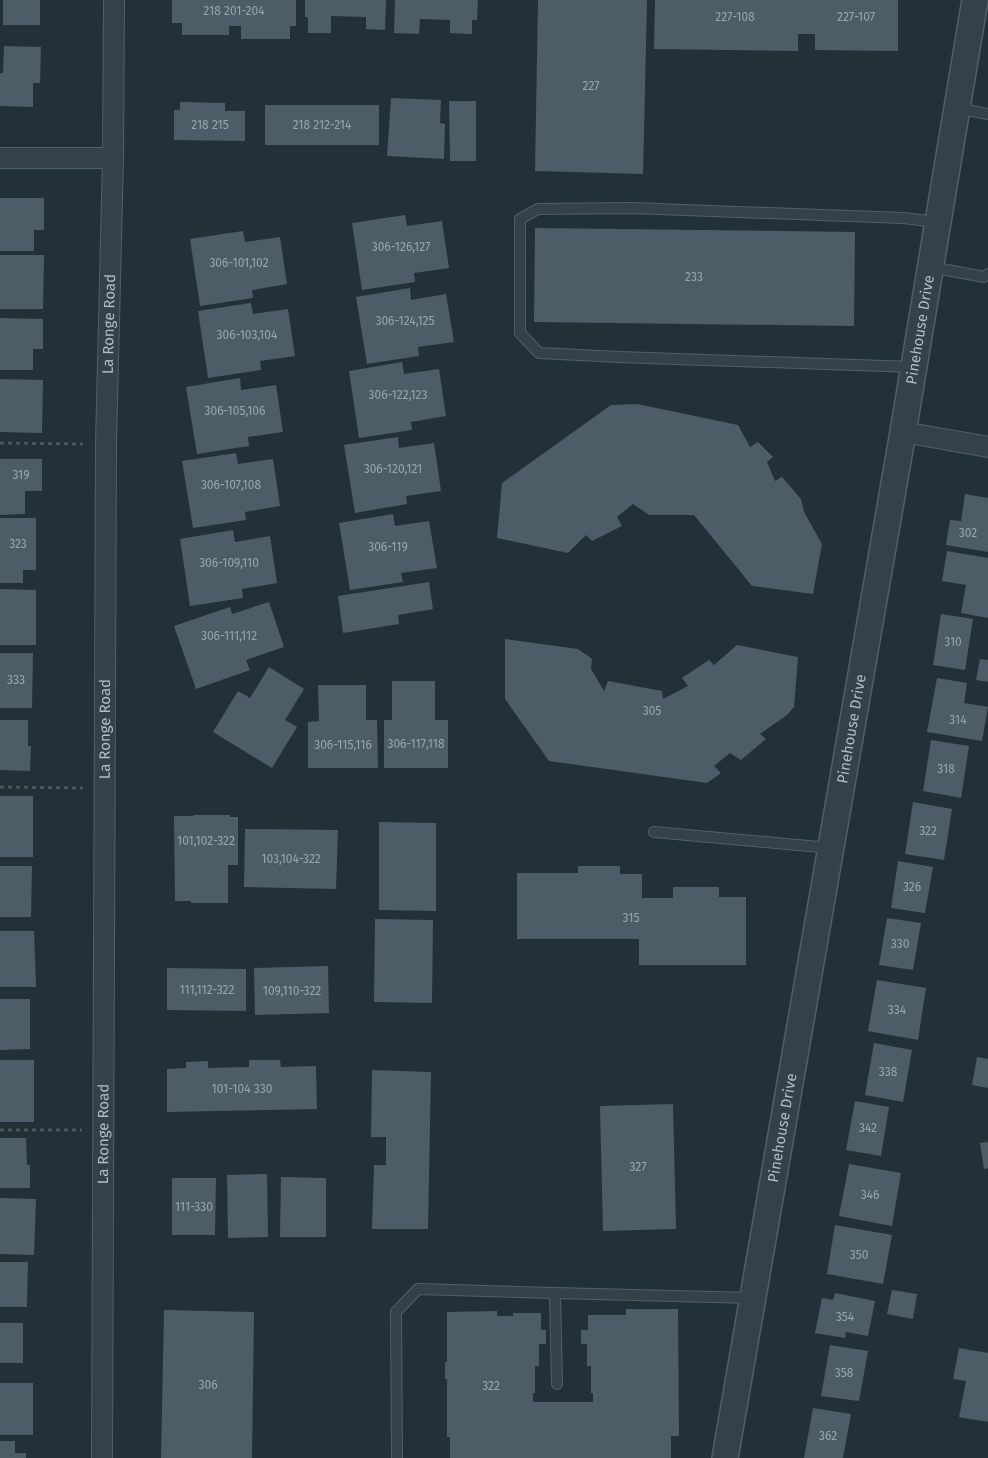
<svg xmlns="http://www.w3.org/2000/svg" width="988" height="1458" font-family="'Fira Sans',sans-serif">
<style>
.building{fill:#4d5d67}
.lines{fill:none;stroke-linecap:round;stroke-linejoin:round}
.service-casing{stroke:#535f66;stroke-width:12}
.minor-casing{stroke:#535f66;stroke-width:22}
.tertiary-casing{stroke:#535f66;stroke-width:28}
.path{stroke:#455a58;stroke-width:3;stroke-dasharray:4 4;stroke-linecap:butt}
.service{stroke:#354148;stroke-width:10}
.minor{stroke:#354148;stroke-width:20}
.tertiary{stroke:#354148;stroke-width:25}
.labels{text-anchor:middle;stroke-width:4.5;stroke-linejoin:round;paint-order:stroke}
.number-label{font-size:12px;fill:#97a5ae}
.street-label{font-size:15px;fill:#b0bdc5;stroke:#1b262d}
</style>
<rect width="100%" height="100%" fill="#223038"/>
<g class="building">
<rect x="3" y="0" width="37" height="25"/>
<polygon points="172,0 296,0 296,26 290,26 290,39 241,39 241,26 229,26 229,35 182,35 182,23 172,23"/>
<polygon points="305,0 386,0 385,30 366,29 366,17 331,16 331,33 308,33 308,17 305,17"/>
<polygon points="395,0 478,0 477,20 472,20 472,34 450,33 450,20 420,19 419,34 394,33"/>
<polygon points="538,0 647,0 643,174 535,171"/>
<polygon points="655,0 898,0 898,51 815,50 815,34 798,34 798,51 654,49"/>
<polygon points="4,46 41,47 40,83 33,83 33,107 0,106 0,73 3,73"/>
<polygon points="391,98 441,100 440,123 445,124 444,159 387,156"/>
<polygon points="449,101 476,101 476,161 450,161"/>
<polygon points="180,102 225,103 225,111 245,111 245,141 174,140 174,110 180,110"/>
<rect x="265" y="105" width="114" height="40"/>
<polygon points="0,198 44,198 44,230 34,230 34,251 0,251"/>
<polygon points="405,215 407,226 442,221 449,268 414,273 415,282 362,290 352,223"/>
<polygon points="535,228 855,232 854,326 534,322"/>
<polygon points="243,231 245,242 280,237 287,284 252,290 253,298 200,306 190,239"/>
<polygon points="0,255 44,255 43,309 0,309"/>
<polygon points="410,288 411,300 446,294 454,342 418,347 419,356 367,364 356,297"/>
<polygon points="251,303 253,314 288,309 295,356 260,361 261,370 208,378 198,311"/>
<polygon points="0,318 43,319 43,349 33,349 33,370 0,370"/>
<polygon points="402,362 404,374 439,369 446,416 411,422 412,430 359,438 349,371"/>
<polygon points="240,378 241,390 276,385 283,432 248,437 249,446 197,454 186,387"/>
<polygon points="0,379 43,380 42,433 0,432"/>
<polygon points="637,404 738,425 750,447 758,442 773,457 767,462 775,481 782,477 801,499 804,512 822,544 813,594 752,586 694,515 649,515 633,504 617,517 622,526 592,541 586,535 568,553 497,538 502,483 611,405"/>
<polygon points="398,437 399,448 434,443 441,491 406,496 407,504 355,513 344,445"/>
<polygon points="236,453 238,464 273,459 280,506 245,512 246,520 193,528 182,461"/>
<polygon points="0,459 42,459 42,491 25,491 25,514 0,515"/>
<polygon points="965,494 988,498 988,552 946,545 950,520 961,521"/>
<polygon points="393,514 395,526 429,521 437,568 401,573 403,582 350,590 339,523"/>
<polygon points="0,518 36,518 36,570 23,570 23,583 0,583"/>
<polygon points="233,530 235,542 270,536 277,583 242,589 243,598 190,606 180,539"/>
<polygon points="947,551 988,558 988,618 961,613 966,585 942,581"/>
<polygon points="429,582 433,609 398,615 399,624 343,633 338,596"/>
<polygon points="0,589 36,590 36,645 0,645"/>
<polygon points="269,602 284,647 246,660 250,670 196,689 174,626 230,607 232,614"/>
<polygon points="941,614 973,619 965,670 933,665"/>
<polygon points="505,639 578,649 592,659 591,669 604,691 608,681 662,691 663,699 688,686 682,678 709,660 714,665 737,645 798,657 794,707 787,715 760,734 766,739 741,760 730,753 714,766 721,773 707,783 549,761 505,699"/>
<polygon points="0,653 33,653 32,708 0,708"/>
<polygon points="980,659 988,660 988,682 976,680"/>
<polygon points="269,667 304,689 285,720 297,727 272,768 213,732 238,691 250,698"/>
<polygon points="937,678 967,683 964,703 988,707 982,741 927,732"/>
<polygon points="392,681 435,681 435,720 448,720 448,768 384,768 384,720 392,720"/>
<polygon points="318,685 366,685 366,720 377,720 378,768 308,768 308,722 319,721"/>
<polygon points="0,720 28,720 28,746 31,746 30,771 0,770"/>
<polygon points="931,740 969,746 961,798 923,791"/>
<rect x="0" y="796" width="33" height="61"/>
<polygon points="913,802 952,809 944,860 905,854"/>
<polygon points="193,815 230,815 230,817 238,817 238,865 228,865 228,903 191,903 191,901 175,901 174,816 193,816"/>
<polygon points="379,822 436,823 436,911 379,910"/>
<polygon points="245,829 338,830 336,889 244,887"/>
<polygon points="898,861 933,867 925,913 891,908"/>
<polygon points="0,866 32,866 31,917 0,917"/>
<polygon points="578,866 620,866 620,874 642,874 642,898 673,898 673,887 719,887 719,897 746,897 746,965 639,965 639,939 517,939 517,873 578,873"/>
<polygon points="887,918 921,923 913,970 879,965"/>
<polygon points="375,919 433,920 432,1003 374,1002"/>
<polygon points="0,931 34,931 36,987 0,987"/>
<polygon points="328,966 329,1013 255,1015 254,968"/>
<polygon points="167,968 246,969 246,1011 167,1010"/>
<polygon points="877,980 926,988 918,1040 868,1031"/>
<polygon points="0,999 30,999 30,1049 0,1050"/>
<polygon points="874,1043 912,1050 903,1102 865,1095"/>
<polygon points="977,1057 988,1059 988,1088 972,1085"/>
<rect x="0" y="1060" width="34" height="62"/>
<polygon points="249,1060 280,1060 281,1067 316,1066 317,1109 167,1112 167,1069 186,1068 186,1062 208,1061 208,1068 249,1067"/>
<polygon points="372,1070 431,1072 428,1229 372,1229 374,1165 386,1165 386,1137 371,1137"/>
<polygon points="855,1101 889,1107 881,1156 846,1150"/>
<polygon points="673,1104 676,1229 603,1231 600,1106"/>
<polygon points="0,1138 26,1138 27,1165 30,1165 30,1188 0,1188"/>
<polygon points="988,1142 988,1168 984,1169 980,1143"/>
<polygon points="849,1164 901,1173 892,1226 839,1216"/>
<polygon points="267,1174 268,1237 228,1238 227,1175"/>
<polygon points="281,1177 326,1178 326,1237 280,1237"/>
<polygon points="172,1178 216,1178 215,1235 172,1235"/>
<polygon points="0,1198 36,1199 34,1255 0,1254"/>
<polygon points="835,1225 892,1235 883,1284 827,1274"/>
<polygon points="0,1262 28,1262 27,1307 0,1307"/>
<polygon points="892,1290 917,1294 913,1319 887,1314"/>
<polygon points="835,1293 875,1301 868,1336 846,1332 845,1338 815,1333 822,1298 833,1300"/>
<polygon points="626,1309 678,1309 679,1436 671,1436 671,1458 450,1458 450,1437 447,1437 447,1379 445,1379 445,1362 447,1362 447,1312 497,1311 497,1316 513,1316 513,1313 541,1313 541,1330 546,1330 546,1344 539,1344 539,1366 535,1366 535,1393 533,1393 533,1402 593,1402 593,1393 591,1393 591,1366 587,1366 587,1344 581,1344 581,1330 588,1330 588,1315 626,1315"/>
<polygon points="164,1310 254,1312 252,1458 161,1458"/>
<rect x="0" y="1323" width="23" height="40"/>
<polygon points="830,1345 868,1351 859,1401 821,1396"/>
<polygon points="959,1348 988,1353 988,1422 959,1417 966,1381 953,1379"/>
<rect x="0" y="1383" width="33" height="52"/>
<polygon points="813,1408 851,1414 843,1458 804,1458"/>
<polygon points="0,1441 15,1441 15,1453 26,1453 26,1458 0,1458"/>
</g>
<g class="lines">
<defs>
<g id="service">
<polyline points="957,108 988,114"/>
<polyline points="931,267 984,277 988,274"/>
<polyline points="914,367 619,357 539,353 520,333 520,219 538,209 631,208 903,218 937,222"/>
<polyline points="654,832 830,848"/>
<polyline points="555,1293 752,1298"/>
<polyline points="397,1458 396,1312 418,1289 555,1293 557,1384"/>
</g>
<g id="minor">
<polyline points="0,158 113,158"/>
<polyline points="903,432 988,447"/>
<path id="s1" d="M102,1458l4,-1015 7,-285 1,-158"/>
</g>
<g id="tertiary">
<path id="s2" d="M725,1458l178,-1026 72,-432"/>
</g>
</defs>
<use href="#service" class="service-casing"/>
<use href="#minor" class="minor-casing"/>
<use href="#tertiary" class="tertiary-casing"/>
<g class="path">
<polyline points="0,443 83,444"/>
<polyline points="0,787 83,788"/>
<polyline points="0,1130 82,1130"/>
</g>
<use href="#service" class="service"/>
<use href="#minor" class="minor"/>
<use href="#tertiary" class="tertiary"/>
</g>
<g class="labels">
<g class="number-label">
<text x="234" y="15">218 201-204</text>
<text x="735" y="21">227-108</text>
<text x="856" y="21">227-107</text>
<text x="591" y="90">227</text>
<text x="210" y="129">218 215</text>
<text x="322" y="129">218 212-214</text>
<text x="401" y="251">306-126,127</text>
<text x="239" y="267">306-101,102</text>
<text x="694" y="281">233</text>
<text x="405" y="325">306-124,125</text>
<text x="247" y="339">306-103,104</text>
<text x="398" y="399">306-122,123</text>
<text x="235" y="415">306-105,106</text>
<text x="393" y="473">306-120,121</text>
<text x="21" y="479">319</text>
<text x="231" y="489">306-107,108</text>
<text x="968" y="537">302</text>
<text x="18" y="548">323</text>
<text x="388" y="551">306-119</text>
<text x="229" y="567">306-109,110</text>
<text x="229" y="640">306-111,112</text>
<text x="953" y="646">310</text>
<text x="16" y="684">333</text>
<text x="652" y="715">305</text>
<text x="958" y="724">314</text>
<text x="416" y="748">306-117,118</text>
<text x="343" y="749">306-115,116</text>
<text x="946" y="773">318</text>
<text x="928" y="835">322</text>
<text x="206" y="845">101,102-322</text>
<text x="291" y="863">103,104-322</text>
<text x="912" y="891">326</text>
<text x="631" y="922">315</text>
<text x="900" y="948">330</text>
<text x="207" y="994">111,112-322</text>
<text x="292" y="995">109,110-322</text>
<text x="897" y="1014">334</text>
<text x="888" y="1076">338</text>
<text x="242" y="1093">101-104 330</text>
<text x="868" y="1132">342</text>
<text x="638" y="1171">327</text>
<text x="870" y="1199">346</text>
<text x="194" y="1211">111-330</text>
<text x="859" y="1259">350</text>
<text x="845" y="1321">354</text>
<text x="844" y="1377">358</text>
<text x="208" y="1389">306</text>
<text x="491" y="1390">322</text>
<text x="828" y="1440">362</text>
</g>
<g class="street-label">
<text dy="5" stroke="none"><textPath href="#s1" startOffset="1134">La Ronge Road</textPath></text>
<text dy="5" stroke="none"><textPath href="#s2" startOffset="1145">Pinehouse Drive</textPath></text>
<text dy="5" stroke="none"><textPath href="#s1" startOffset="729">La Ronge Road</textPath></text>
<text dy="5" stroke="none"><textPath href="#s2" startOffset="740">Pinehouse Drive</textPath></text>
<text dy="5" stroke="none"><textPath href="#s2" startOffset="335">Pinehouse Drive</textPath></text>
<text dy="5" stroke="none"><textPath href="#s1" startOffset="324">La Ronge Road</textPath></text>
</g>
</g>
</svg>
